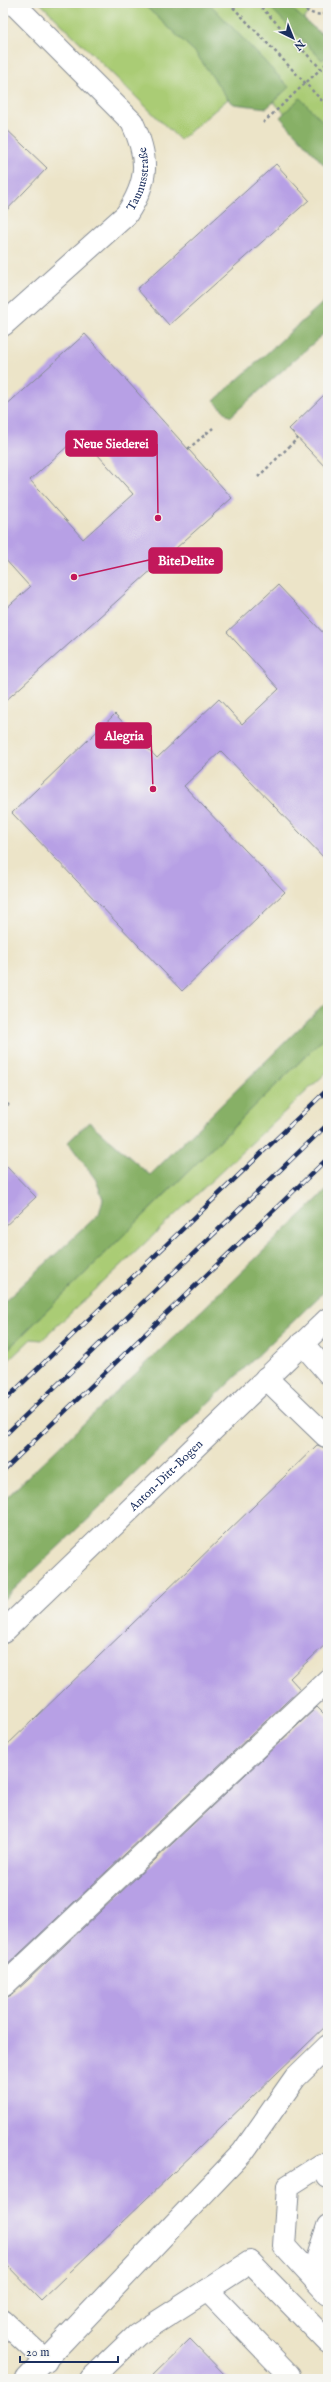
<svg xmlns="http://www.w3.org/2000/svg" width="331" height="2382" font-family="'IM FELL English',serif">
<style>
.green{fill:#aacc75;stroke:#627e6a}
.forest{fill:#87b066;stroke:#517062}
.building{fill:#b7a0e5;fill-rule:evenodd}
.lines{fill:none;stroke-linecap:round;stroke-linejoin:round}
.minor-casing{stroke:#848a93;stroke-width:24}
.path{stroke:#848a93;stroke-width:2.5;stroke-dasharray:3 3;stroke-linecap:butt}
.minor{stroke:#fff;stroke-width:22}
.rail-casing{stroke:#1b2f5e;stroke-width:4.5}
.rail{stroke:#f6f6f2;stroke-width:3;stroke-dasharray:9;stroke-linecap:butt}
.labels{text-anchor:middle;stroke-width:4;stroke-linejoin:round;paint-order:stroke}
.street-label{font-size:12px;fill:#1b2f5e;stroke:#f6f6f2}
.leader{fill:none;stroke:#c2185b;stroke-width:1.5}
.callout-dot{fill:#c2185b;stroke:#f6f6f2;stroke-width:1.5}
.callout{fill:#c2185b;stroke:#c2185b;stroke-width:1.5}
.callout-label{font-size:13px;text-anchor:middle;font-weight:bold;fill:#fff}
</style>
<rect width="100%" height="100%" fill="#f6f6f2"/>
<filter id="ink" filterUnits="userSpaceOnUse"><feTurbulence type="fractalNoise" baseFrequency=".025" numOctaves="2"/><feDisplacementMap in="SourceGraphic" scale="8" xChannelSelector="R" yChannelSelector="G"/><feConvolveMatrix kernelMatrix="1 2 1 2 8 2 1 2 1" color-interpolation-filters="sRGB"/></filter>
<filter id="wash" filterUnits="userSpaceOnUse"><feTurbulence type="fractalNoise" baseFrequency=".012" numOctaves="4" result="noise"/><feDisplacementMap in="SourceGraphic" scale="16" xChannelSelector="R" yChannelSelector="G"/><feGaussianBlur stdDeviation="0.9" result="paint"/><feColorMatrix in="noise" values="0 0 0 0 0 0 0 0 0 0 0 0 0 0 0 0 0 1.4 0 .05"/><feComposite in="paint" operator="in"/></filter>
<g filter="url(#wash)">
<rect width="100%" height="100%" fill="#ece4c8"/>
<g class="green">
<polygon points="40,3 317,3 303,20 328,38 328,157 248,76 226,95 228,99 180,140"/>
<polygon points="328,1034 328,1071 42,1340 31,1339 9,1360 8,1371 3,1376 3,1354"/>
</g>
<g class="forest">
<polygon points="142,3 209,3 289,87 267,108 234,104 228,99 195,52"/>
<polygon points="266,3 285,3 328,40 328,55 322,60"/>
<polygon points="300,98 328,127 328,169 280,117"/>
<polygon points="328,298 328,330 230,417 214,401"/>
<polygon points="328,1000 328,1034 3,1354 3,1303 99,1214 103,1199 96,1180 68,1142 89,1122 150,1175"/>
<polygon points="328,1189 328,1288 3,1600 3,1501"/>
</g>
<g id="blocks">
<g class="building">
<polygon points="3,126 47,168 3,214"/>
<polygon points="276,164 309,200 169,325 137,289"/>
<path d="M85,334l147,164 -229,205v-92l27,-24 -27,-30v-149zM80,435l53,59 -50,45 -53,-59z"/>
<polygon points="328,391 328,470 289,429"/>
<polygon points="278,585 328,638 328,862 221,751 184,786 285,892 182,991 12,813 115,714 157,758 219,699 242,724 279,689 227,632"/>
<polygon points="3,1163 36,1197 3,1228"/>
<polygon points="317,1445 328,1448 328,1642 290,1678 300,1689 3,1969 3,1749"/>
<polygon points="317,1707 328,1718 328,2024 41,2300 3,2261 3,1998 12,1995"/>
<polygon points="190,2339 229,2379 149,2379"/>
</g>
</g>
</g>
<g filter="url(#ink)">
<use href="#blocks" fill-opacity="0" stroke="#848a93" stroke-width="1"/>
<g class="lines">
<defs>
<g id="minor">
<path id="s1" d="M3,325l123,-110c23,-34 23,-57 6,-93l-119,-119"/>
<polyline points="302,1343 328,1373"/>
<polyline points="266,1378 326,1436"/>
<path id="s2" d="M3,1632l325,-313"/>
<polyline points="3,1986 328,1680"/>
<polyline points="328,2177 321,2165 288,2186 284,2246 328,2294"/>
<polyline points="328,2226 318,2257 328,2267"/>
<polyline points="207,2290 250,2262 328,2342"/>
<polyline points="3,2321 46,2361"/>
<polyline points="27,2379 243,2152 295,2078 328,2046"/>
<polyline points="91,2379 137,2335 207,2290 289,2375"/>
</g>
</defs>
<use href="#minor" class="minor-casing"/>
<g class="path">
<polyline points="229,3 328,107"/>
<polyline points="257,3 328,76"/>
<path d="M296,3c11,9 18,14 32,10"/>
<polyline points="263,123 328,62"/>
<polyline points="188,449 213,428"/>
<polyline points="258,477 298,438"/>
<polyline points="3,1109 9,1104"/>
</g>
<use href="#minor" class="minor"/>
<defs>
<g id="rail">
<polyline points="3,1402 328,1089"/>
<polyline points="3,1437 328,1124"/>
<polyline points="3,1471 328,1158"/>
</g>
</defs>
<use href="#rail" class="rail-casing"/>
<use href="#rail" class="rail"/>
</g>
</g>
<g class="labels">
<g class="street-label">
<text dy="4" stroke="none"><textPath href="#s1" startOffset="204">Taunusstraße</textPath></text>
<text dy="4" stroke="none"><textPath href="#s2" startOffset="226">Anton-Ditt-Bogen</textPath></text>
</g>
</g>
<path class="leader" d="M158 518L157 444M74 577L149 560M153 789L151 735"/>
<g class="callout-dot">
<circle cx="158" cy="518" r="4"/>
<circle cx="74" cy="577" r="4"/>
<circle cx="153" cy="789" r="4"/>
</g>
<g class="callout">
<rect x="66" y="431" width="91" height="25" rx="4"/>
<rect x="149" y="548" width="73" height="25" rx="4"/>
<rect x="96" y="723" width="55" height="25" rx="4"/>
</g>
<g class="callout-label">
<text x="111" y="448">Neue Siederei</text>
<text x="186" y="565">BiteDelite</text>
<text x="124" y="740">Alegria</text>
</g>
<rect width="331" height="2382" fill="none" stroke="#f6f6f2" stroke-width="16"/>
<g transform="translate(293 38) rotate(137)" stroke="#f6f6f2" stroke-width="3" paint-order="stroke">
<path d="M0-3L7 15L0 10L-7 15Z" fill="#1b2f5e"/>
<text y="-6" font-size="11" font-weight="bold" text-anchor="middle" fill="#1b2f5e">N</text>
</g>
<path d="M20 2356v6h98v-6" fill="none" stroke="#1b2f5e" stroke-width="2"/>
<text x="26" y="2356" font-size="12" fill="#1b2f5e" stroke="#f6f6f2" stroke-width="3" paint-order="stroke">20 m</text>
</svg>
